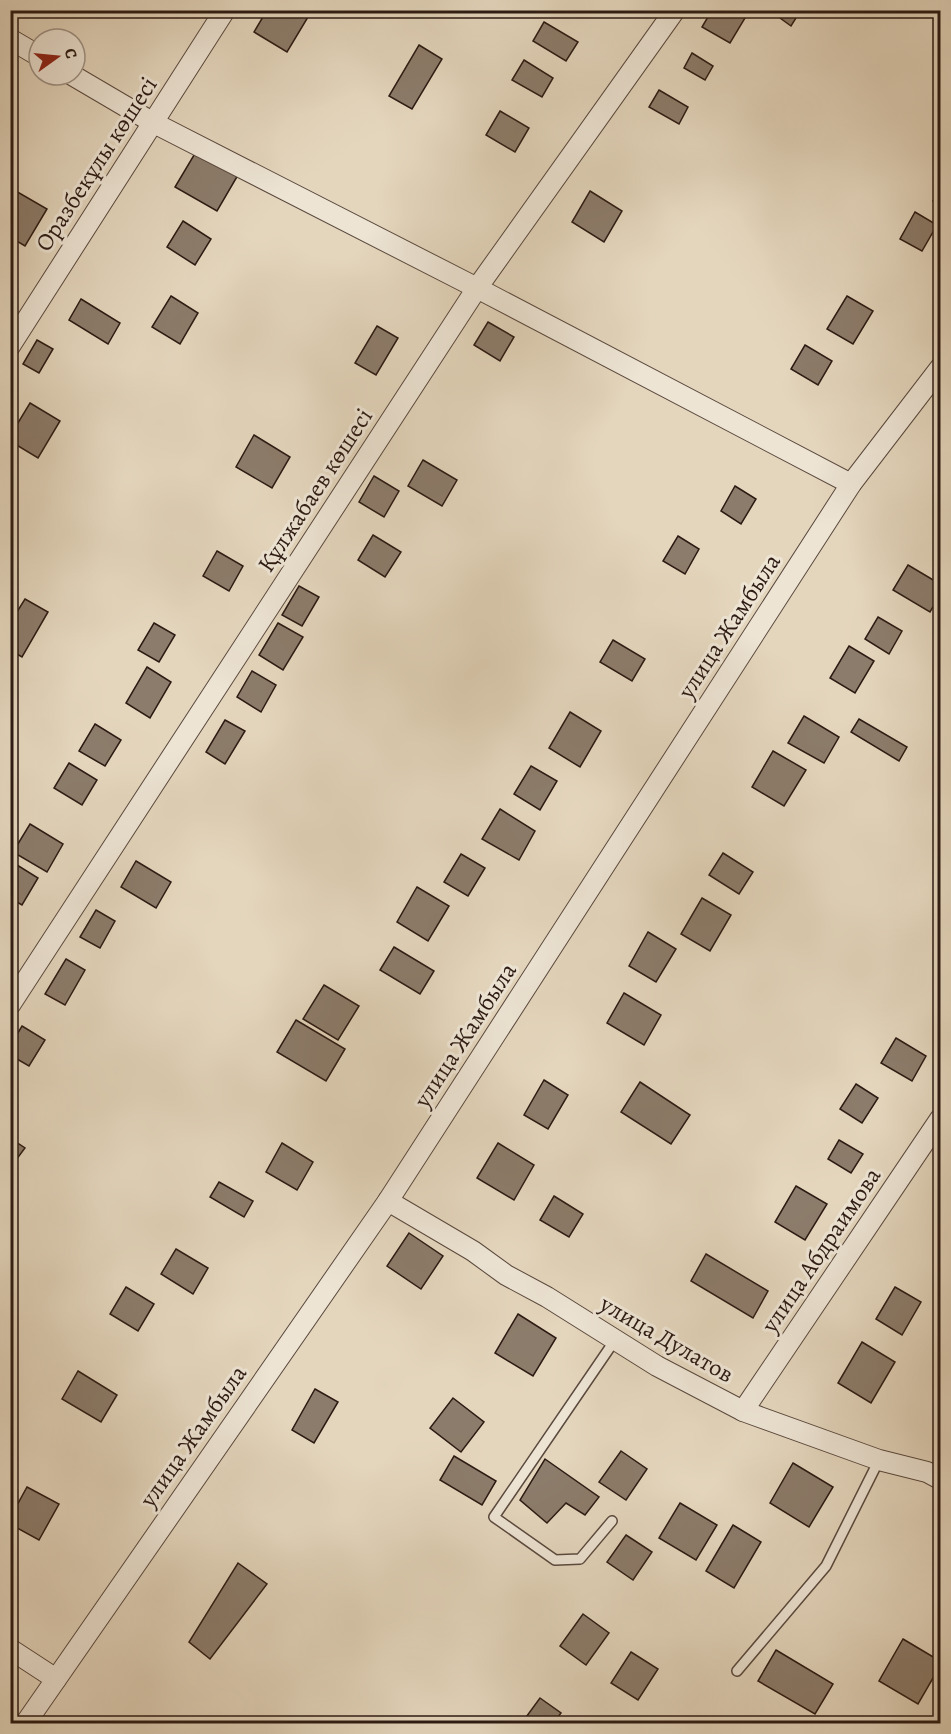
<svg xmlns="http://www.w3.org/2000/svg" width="951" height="1734" font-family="Alegreya,serif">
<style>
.building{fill:#8c7c6b;stroke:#2c1a13;stroke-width:1.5}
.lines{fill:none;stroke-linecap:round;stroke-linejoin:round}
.service-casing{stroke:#5a493e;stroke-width:12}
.minor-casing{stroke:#5a493e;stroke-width:22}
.service{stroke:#ede4d4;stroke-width:9}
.minor{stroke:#ede4d4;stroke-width:20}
.labels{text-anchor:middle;stroke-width:6;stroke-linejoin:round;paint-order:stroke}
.street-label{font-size:24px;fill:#2c1a13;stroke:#ede4d4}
</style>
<rect width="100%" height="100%" fill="#e4d6bd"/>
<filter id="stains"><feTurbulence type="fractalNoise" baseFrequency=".00333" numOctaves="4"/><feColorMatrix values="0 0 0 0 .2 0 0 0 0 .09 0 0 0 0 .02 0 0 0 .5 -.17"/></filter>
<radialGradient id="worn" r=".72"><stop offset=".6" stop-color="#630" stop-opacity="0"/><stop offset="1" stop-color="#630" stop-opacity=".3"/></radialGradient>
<g class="building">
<polygon points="267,10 296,10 308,17 287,52 254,32"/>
<polygon points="712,10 744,10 748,13 730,43 702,27"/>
<polygon points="769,10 801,10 791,26"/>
<polygon points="544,22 578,42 566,61 533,41"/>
<polygon points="419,45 442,59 412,109 389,96"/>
<polygon points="692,53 713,66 705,80 684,68"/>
<polygon points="524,60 553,78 542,97 512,80"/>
<polygon points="659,90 688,107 679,124 649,107"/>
<polygon points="500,111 529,128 515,152 486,135"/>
<polygon points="197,150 238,175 217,211 175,187"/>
<polygon points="940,189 940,206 933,201"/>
<polygon points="14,190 47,209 25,246 10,237 10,195"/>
<polygon points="590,191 622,211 604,242 572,222"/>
<polygon points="915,212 937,225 922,251 900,239"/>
<polygon points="183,221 211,239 195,265 167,247"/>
<polygon points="171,296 198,313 180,344 152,327"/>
<polygon points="847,296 873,311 853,344 827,329"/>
<polygon points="81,299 120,323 108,344 69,320"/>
<polygon points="488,322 514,337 500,361 474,345"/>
<polygon points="377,326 398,338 376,375 355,363"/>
<polygon points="37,340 53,349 39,373 23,364"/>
<polygon points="805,345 832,361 818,385 791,369"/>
<polygon points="30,403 60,421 38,458 10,441 10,436"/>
<polygon points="254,435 290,457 272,488 236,467"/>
<polygon points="423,460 457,480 442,506 408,486"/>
<polygon points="374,476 399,491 384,517 359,502"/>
<polygon points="735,486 756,499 741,524 721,511"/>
<polygon points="373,535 401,552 385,577 358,560"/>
<polygon points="678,536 699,549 685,574 663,561"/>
<polygon points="217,551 243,566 229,591 203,576"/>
<polygon points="908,565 940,584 940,595 930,612 893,590"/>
<polygon points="299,586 319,597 302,626 282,615"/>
<polygon points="25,599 48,612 22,657 10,650 10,623"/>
<polygon points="878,617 902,631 889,654 865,639"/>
<polygon points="154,623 175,635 159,662 138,650"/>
<polygon points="278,623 303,637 283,670 259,655"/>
<polygon points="613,640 645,659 632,681 600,662"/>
<polygon points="849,646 874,661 855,693 830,678"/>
<polygon points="147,667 171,682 150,718 126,703"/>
<polygon points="252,671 276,685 261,712 237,697"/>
<polygon points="570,712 601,731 580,767 549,748"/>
<polygon points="804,716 839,737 824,763 788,743"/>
<polygon points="859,719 907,747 899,761 851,732"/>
<polygon points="225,720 245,731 225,764 206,752"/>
<polygon points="95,724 121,740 105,766 79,751"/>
<polygon points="773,751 806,770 784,806 752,787"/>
<polygon points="69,763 97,780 82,805 54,788"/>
<polygon points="531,766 557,781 540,810 514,794"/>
<polygon points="500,809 535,831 519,860 482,839"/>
<polygon points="30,824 63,844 47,872 13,852"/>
<polygon points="723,853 753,872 739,894 709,875"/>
<polygon points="461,854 485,868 468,896 444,882"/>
<polygon points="136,861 171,882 156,908 121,887"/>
<polygon points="17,865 38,878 22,905 10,898 10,876"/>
<polygon points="417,887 449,906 428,941 397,922"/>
<polygon points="702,898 731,915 710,951 681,934"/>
<polygon points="96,910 115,921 100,948 80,937"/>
<polygon points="648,932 676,949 656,982 629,966"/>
<polygon points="394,947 434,971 420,994 380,970"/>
<polygon points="66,959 85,970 65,1005 45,994"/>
<polygon points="324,985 359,1006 338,1040 303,1019"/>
<polygon points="624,993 661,1015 644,1045 607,1023"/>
<polygon points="296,1020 345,1049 326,1081 277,1052"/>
<polygon points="22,1026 45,1040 29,1066 10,1055 10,1046"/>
<polygon points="896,1038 926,1056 912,1081 881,1063"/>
<polygon points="544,1080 568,1095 548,1129 524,1115"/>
<polygon points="640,1082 690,1115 671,1144 621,1112"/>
<polygon points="856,1084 878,1098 862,1123 840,1109"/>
<polygon points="10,1138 25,1148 10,1168"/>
<polygon points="839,1140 863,1154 851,1173 828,1159"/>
<polygon points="282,1143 313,1162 297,1190 266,1172"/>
<polygon points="498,1143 534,1165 514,1200 477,1178"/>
<polygon points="219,1182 253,1201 244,1217 210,1197"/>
<polygon points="796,1186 827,1204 805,1240 775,1222"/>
<polygon points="554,1196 583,1214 569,1237 540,1220"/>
<polygon points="409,1233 443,1256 421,1289 387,1266"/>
<polygon points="176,1249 208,1268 193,1294 161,1274"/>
<polygon points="706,1254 768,1291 753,1318 691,1281"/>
<polygon points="126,1287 154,1304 138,1331 110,1314"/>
<polygon points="895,1287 921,1302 902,1335 876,1319"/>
<polygon points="518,1314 556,1338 533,1376 495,1353"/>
<polygon points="862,1342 895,1362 871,1403 838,1383"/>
<polygon points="78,1371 117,1395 101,1422 62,1399"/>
<polygon points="315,1389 338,1402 314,1443 292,1430"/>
<polygon points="453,1398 484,1422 461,1452 430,1428"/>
<polygon points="621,1451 647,1469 626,1500 599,1482"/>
<polygon points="454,1456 496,1481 482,1505 440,1480"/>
<polygon points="545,1459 599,1497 585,1515 566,1503 547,1523 520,1500"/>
<polygon points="793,1463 833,1487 809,1527 770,1503"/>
<polygon points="27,1487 59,1504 39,1540 10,1524 10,1518"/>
<polygon points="680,1503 717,1525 696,1560 659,1538"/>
<polygon points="733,1525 761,1542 734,1588 706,1571"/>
<polygon points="626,1535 652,1552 633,1580 607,1562"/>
<polygon points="238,1563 267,1584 210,1659 189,1642"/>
<polygon points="583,1614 609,1633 586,1665 560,1646"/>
<polygon points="903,1639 940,1661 940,1666 918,1704 879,1681"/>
<polygon points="776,1650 833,1684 815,1714 758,1681"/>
<polygon points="631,1652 658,1669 638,1700 611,1683"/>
<polygon points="540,1698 561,1713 553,1724 521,1724"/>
</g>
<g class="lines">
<defs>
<g id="service">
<polyline points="612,1521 580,1559 555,1560 494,1517 615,1340"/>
<polyline points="737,1671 826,1566 879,1460"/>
</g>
<g id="minor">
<polyline points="10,39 39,56"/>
<polyline points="72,75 152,122 477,288 851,484"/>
<polyline points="10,346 225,10"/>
<polyline points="10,1005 477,288 675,10"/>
<polyline points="388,1201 473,1251 506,1275 547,1297 657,1366 743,1411 879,1460 927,1472 940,1479"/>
<polyline points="743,1411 940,1119"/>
<polyline points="10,1649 56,1679"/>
<polyline points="25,1724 388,1201 851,484 940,368"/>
</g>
</defs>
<use href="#service" class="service-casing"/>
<use href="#minor" class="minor-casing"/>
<use href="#service" class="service"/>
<use href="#minor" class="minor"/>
</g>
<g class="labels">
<g class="street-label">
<text transform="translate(96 164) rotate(-57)" y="8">Оразбекұлы көшесі</text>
<text transform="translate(315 490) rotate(-57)" y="8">Құлжабаев көшесі</text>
<text transform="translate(729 626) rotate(-57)" y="8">улица Жамбыла</text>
<text transform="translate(465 1035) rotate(-57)" y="8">улица Жамбыла</text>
<text transform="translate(821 1250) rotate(-56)" y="8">улица Абдраимова</text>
<text transform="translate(667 1339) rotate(30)" y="8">улица Дулатов</text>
<text transform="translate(193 1436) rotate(-55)" y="8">улица Жамбыла</text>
</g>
</g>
<rect width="951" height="1734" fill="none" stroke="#e4d6bd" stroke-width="36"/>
<rect x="12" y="12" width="927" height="1710" fill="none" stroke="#2c1a13" stroke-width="3"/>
<rect x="18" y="18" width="915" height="1698" fill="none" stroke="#2c1a13" stroke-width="1.5"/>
<g transform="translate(57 57) rotate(75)"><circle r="28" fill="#ede4d4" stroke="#a09387" stroke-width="1.5"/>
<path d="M0-4.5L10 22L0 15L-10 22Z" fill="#8f2418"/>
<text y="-9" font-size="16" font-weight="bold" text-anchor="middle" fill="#2c1a13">С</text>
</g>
<rect width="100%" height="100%" filter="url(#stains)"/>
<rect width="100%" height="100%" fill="url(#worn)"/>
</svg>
